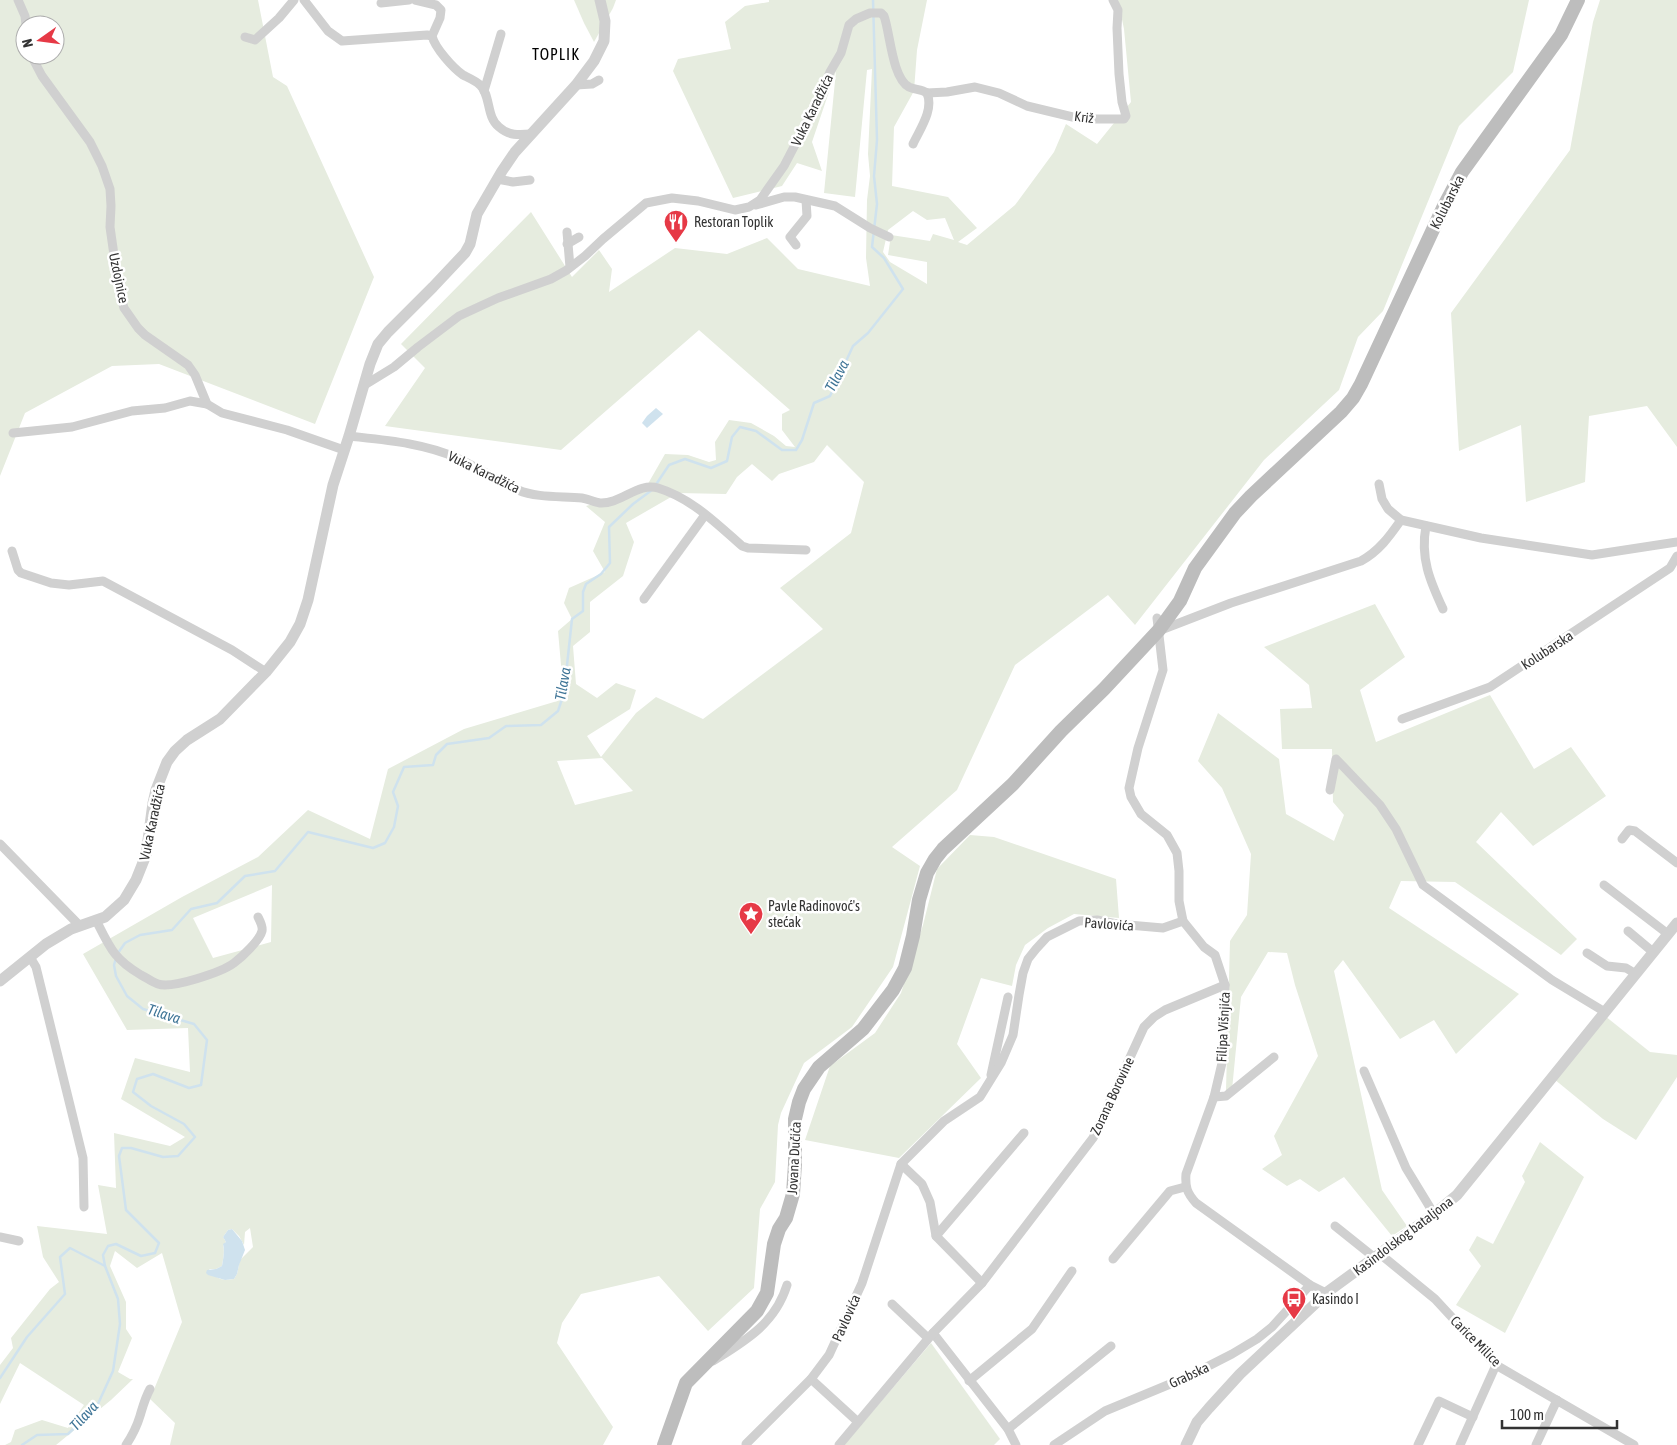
<svg xmlns="http://www.w3.org/2000/svg" width="1677" height="1445" font-family="'Asap Condensed',sans-serif">
<style>
.green{fill:#e6ecdf;fill-rule:evenodd}
.water{fill:#cfe2ee}
.lines{fill:none;stroke-linecap:round;stroke-linejoin:round}
.stream{stroke:#cfe2ee;stroke-width:2.5}
.minor{stroke:#d0d0d0;stroke-width:9}
.tertiary{stroke:#d0d0d0;stroke-width:11}
.secondary{stroke:#bdbdbd;stroke-width:14}
.labels{text-anchor:middle;stroke-width:5;stroke-linejoin:round;paint-order:stroke}
.street-label{font-size:14px;fill:#333;stroke:#fff}
.poi-label{font-size:14px;fill:#333;stroke:#fff;text-anchor:start}
.water-label{font-size:15px;font-style:italic;fill:#3f7597;stroke:#fff}
.quarter-label{font-size:16px;letter-spacing:1px;fill:#000;stroke:#fff}
</style>
<rect width="100%" height="100%" fill="#fff"/>
<g class="green">
<path d="M0,0h258l15,77 14,9 87,191 -59,147 -156,-60 -47,2 -87,47 -25,63zM25,25h30v30h-30z"/>
<polygon points="574,0 616,0 613,8 594,42 584,23"/>
<path d="M769,0h158l-10,50 -3,41 -20,36 -2,59 56,11 29,31 -19,14 9,3 48,-40 39,-53 12,-28 31,20 34,-42 -7,-73 -6,-29h411l-16,72 -54,54 -76,185 -25,26 -19,53 -75,70 -129,165 -27,-30 -93,70 -58,125 -65,57 28,19 -27,101 -41,60 -48,36 -23,50 -3,12 -3,57 -15,27 -6,79 -46,43 -49,-55 -78,18 -19,29 -5,20 56,84 -10,18h-433l5,-22 -25,-24 32,-77 -20,-69 -25,15 -22,-17 -5,15 16,36v27l6,9 -14,34 12,7h3l-22,21 -55,45h-51l6,-3 4,-12 27,-10 26,8 16,-23 -64,-42 -20,41v-39l13,-17 -2,-10 39,-49 9,-7 -16,-25 -6,-31 70,8 -9,-49 18,3 -2,-55 56,13 15,-9 -64,-38 14,-41 55,14 -2,-44 -61,2 -44,-76 99,-57 76,-40 50,-47 62,29 18,-70 76,-40 100,-30 -6,-68 14,-12 -8,-16 5,-15 36,-16 -12,-21 12,-29 -19,-16 59,-17 20,-35 23,1 21,7 7,-2 -1,-18 14,-22 22,3 23,13 12,10 9,1 -13,-17v-16l8,-4 -91,-80 -138,120 -176,-24 40,-58 -24,-24 130,-132 41,65 27,-27 13,19 -3,23 66,-44 52,6 40,-16 31,31 72,17 -4,-28 1,-58 3,-24 -2,-22 4,-85 -5,1 -12,127 -31,-4 12,-122 -24,71 10,29 -25,-8 -15,23 -49,12 -60,-127 5,-12 53,-10 -6,-27 20,-16 24,-4zM913,211l14,9 18,-2 9,22 -21,-6 -3,7 -39,-6 -3,20 39,7v22l-37,-22 -7,-10 5,-22zM827,445l37,37 -13,51 -71,55 43,41 -120,90 -47,-22 -20,16 -35,44 -14,-21 43,-27 6,-19 -20,-7 -19,15 -21,-14 -3,-38 17,-14v-30l33,-26 11,-34 -8,-19 52,-30 48,1 11,-17 15,-13 20,17 7,-7 35,-12zM602,758l31,33 -58,14 -18,-44zM272,885l-1,57 -58,16 -20,-40zM250,1228l3,19 -13,13 -3,14 -3,5c-12,2 -18,0 -25,-10h7l6,-3c1,-7 3,-14 1,-21l3,-3 -3,-5 5,-7 4,-1 7,7 5,9 1,-13z"/>
<polygon points="1600,0 1677,0 1677,447 1647,406 1589,416 1585,482 1526,502 1521,425 1459,451 1451,313 1570,150 1593,22"/>
<polygon points="1375,604 1405,657 1360,690 1376,742 1490,695 1534,769 1571,747 1606,796 1533,846 1501,812 1476,842 1577,939 1561,955 1455,882 1401,881 1389,908 1519,994 1456,1054 1434,1020 1400,1039 1343,960 1334,971 1382,1190 1407,1226 1392,1236 1344,1177 1319,1192 1300,1179 1287,1186 1262,1169 1282,1155 1274,1136 1318,1056 1295,985 1287,953 1268,952 1241,997 1232,1090 1226,1090 1230,941 1247,915 1251,854 1222,788 1198,761 1218,713 1279,759 1286,814 1334,841 1344,815 1333,802 1332,749 1282,749 1280,709 1312,708 1309,685 1264,647"/>
<polygon points="970,835 994,837 1116,879 1119,918 1074,914 1048,928 1025,945 1016,965 1012,986 981,978 957,1044 981,1078 899,1158 805,1140 830,1066 875,1033 901,993 923,925 937,869"/>
<polygon points="1605,1016 1650,1052 1677,1055 1677,1077 1636,1140 1603,1119 1554,1079"/>
<polygon points="1540,1142 1584,1177 1505,1333 1456,1305 1481,1266 1469,1250 1477,1236 1493,1244 1525,1182 1522,1176"/>
<polygon points="931,1343 1000,1439 994,1445 844,1445"/>
</g>
<g class="water">
<polygon points="656,408 663,414 647,428 642,423 647,416"/>
<path d="M232,1229l10,12 3,9 -6,15 -2,9 -3,5 -9,1 -17,-5 -2,-2 1,-3 9,-1 6,-3c1,-7 3,-14 1,-22l3,-2 -3,-5 5,-7z"/>
</g>
<g class="lines">
<g class="stream">
<polyline points="655,486 669,465 685,459 711,468 727,461 732,437 740,427 756,431 782,450 796,450 802,440 814,403 830,396 853,346 868,333 903,289 884,258 872,247 877,204 874,176 877,140 873,0"/>
<polyline points="118,953 125,943 140,935 172,930 191,909 217,903 245,876 275,871 308,832 373,848 385,843 394,827 398,806 393,792 404,767 433,765 436,755 447,744 489,738 506,726 541,725 558,711 564,693 572,619 583,611 583,592 586,584 601,574 610,563 609,527 633,504 652,490"/>
<polyline points="0,1378 27,1337 65,1294 60,1257 70,1248 105,1266 103,1255 108,1246 116,1244 141,1256 155,1253 159,1243 126,1210 119,1156 122,1148 131,1148 163,1157 178,1156 195,1137 184,1124 151,1106 133,1092 137,1079 153,1074 189,1088 201,1085 207,1040 194,1024 143,1009 127,996 116,976 114,965 116,958"/>
<polyline points="22,1445 37,1435 68,1434 97,1406 113,1371 120,1324 118,1299 105,1266"/>
</g>
<g class="minor">
<polyline points="18,0 25,16 26,25"/>
<path d="M304,0l24,31 14,10 85,-6 5,1c3,12 21,32 31,39 6,3 13,6 17,10 11,10 6,32 19,42 10,9 20,8 33,7"/>
<polyline points="415,0 436,5 441,10 440,18 432,36"/>
<polyline points="381,3 409,0"/>
<polyline points="245,37 255,40 279,18 294,0"/>
<polyline points="31,55 42,76 90,142 102,166 110,189 111,206 110,227 119,290 124,308 138,328 145,335 188,365 195,375 207,404 222,413 287,430 344,450"/>
<polyline points="576,85 592,84 599,80"/>
<polyline points="484,91 501,34"/>
<polyline points="927,93 947,92 975,87 999,93 1027,106 1081,119 1124,119 1126,116 1122,102 1119,74 1117,28 1118,10 1113,0"/>
<path d="M913,144c7,-15 21,-34 14,-51"/>
<polyline points="497,179 513,182 530,180"/>
<polyline points="756,205 784,197 795,197 835,206 870,228 889,237"/>
<polyline points="567,232 570,267"/>
<polyline points="567,244 579,237"/>
<polyline points="796,245 790,237 807,216 806,200"/>
<path d="M363,386l31,-19 24,-20 41,-31 39,-18 53,-19 16,-9 18,-14 18,-17 43,-36 26,-5 26,3 37,9 14,-3 11,-7 24,-34 37,-71 9,-23 11,-19 8,-28 7,-6 14,-6h11l3,3c6,16 8,62 25,71 6,3 12,2 18,6"/>
<polyline points="13,433 72,427 132,411 165,408 190,401 207,404"/>
<path d="M349,436c36,4 75,7 108,22 21,9 40,23 61,32 19,8 43,6 64,8 6,1 12,4 18,5 21,1 38,-21 58,-15 33,10 58,35 84,58l6,2 58,2"/>
<polyline points="1379,484 1382,499 1388,509 1401,520 1481,538 1592,555 1677,542"/>
<path d="M1426,526c-6,32 4,55 17,83"/>
<polyline points="12,551 18,570 21,573 51,583 69,585 103,581 232,650 266,672"/>
<polyline points="644,599 705,515"/>
<path d="M1157,618l6,52 -25,78 -9,40 2,9 10,17 26,21 10,18 2,18v30l4,20 21,26 11,8 10,30 -3,78 -8,34 -28,77c-1,13 1,19 10,29l114,82 16,8"/>
<path d="M1161,630l70,-27 130,-42c18,-10 28,-24 40,-41"/>
<polyline points="1402,719 1490,687 1670,568 1677,556"/>
<polyline points="1330,790 1336,759 1380,805 1396,829 1423,885 1552,980 1605,1012"/>
<polyline points="1622,839 1629,830 1635,831 1677,863"/>
<polyline points="0,844 80,926"/>
<polyline points="1604,885 1668,934"/>
<path d="M96,920c14,28 18,39 45,55 6,3 11,7 17,9 14,5 64,-12 76,-21 8,-6 26,-23 28,-32 1,-5 -2,-10 -4,-14"/>
<polyline points="1628,931 1653,952"/>
<polyline points="1587,953 1607,966 1626,968 1636,974"/>
<polyline points="30,957 36,967 83,1158 84,1207"/>
<polyline points="1364,1071 1406,1168 1434,1214"/>
<polyline points="991,1075 1008,997"/>
<polyline points="1214,1097 1226,1096 1274,1057"/>
<polyline points="901,1164 922,1184 930,1202 936,1236 982,1283"/>
<polyline points="1335,1226 1375,1258"/>
<polyline points="936,1236 1024,1133"/>
<polyline points="0,1237 19,1241"/>
<polyline points="1380,1254 1435,1299 1496,1365 1634,1445"/>
<polyline points="1113,1259 1170,1191 1185,1187"/>
<polyline points="892,1304 928,1338"/>
<polyline points="933,1333 1008,1429 1016,1445"/>
<path d="M713,1361c32,-20 62,-37 74,-76"/>
<polyline points="811,1379 858,1422"/>
<polyline points="969,1381 1032,1329 1072,1271"/>
<polyline points="1008,1429 1111,1346"/>
<path d="M126,1445c6,-9 11,-19 14,-29 3,-10 5,-18 10,-27"/>
<polyline points="747,1445 746,1444 811,1379 829,1355 862,1283 901,1164 944,1121 980,1097 1001,1063 1013,1035 1019,995 1023,973 1028,959 1036,949 1047,937 1079,921 1097,920 1117,924 1163,928 1183,921"/>
<polyline points="839,1445 933,1333 982,1283 1093,1138 1144,1027 1154,1017 1165,1010 1225,985"/>
<polyline points="1054,1445 1105,1411 1187,1377 1232,1354 1257,1339 1272,1327 1310,1285"/>
<polyline points="1418,1445 1439,1401 1473,1417"/>
<polyline points="1460,1445 1496,1365"/>
<polyline points="1536,1445 1557,1400"/>
</g>
<g class="tertiary">
<polyline points="0,981 46,944 71,929 105,917 124,900 136,880 146,855 153,803 156,790 167,762 175,751 187,740 220,719 266,672 290,642 300,624 308,600 333,485 349,436 370,364 378,344 388,332 433,287 465,253 470,244 477,214 502,171 515,152 576,85 594,61 604,41 605,21 600,0"/>
<polyline points="1186,1445 1197,1422 1209,1408 1240,1374 1317,1302 1326,1293 1434,1214 1457,1195 1677,923"/>
</g>
<polyline class="secondary" points="664,1445 686,1383 757,1311 767,1293 774,1244 779,1229 786,1218 793,1194 795,1164 795,1119 799,1102 804,1089 819,1067 863,1029 893,990 905,968 913,936 919,900 927,873 935,859 943,849 1013,784 1061,731 1104,689 1159,630 1180,601 1195,568 1235,513 1251,496 1341,412 1353,398 1361,384 1444,206 1462,172 1561,35 1578,0"/>
</g>
<defs>
<symbol id="restaurant-pin" viewBox="-11 -11 22 30"><path d="M0 17L-7.5 6A9.5 9.5 0 1 1 7.5 6Z" fill="#e63946" stroke="#fff"/><path d="M-5-6h1v4h1v-4h1v4h1v-4h1v5L-1.5 .5V6h-2V.5L-5-1ZM5-6V6H3V1.5H1.5Q1.5-4 5-6Z" fill="#fff"/></symbol>
<symbol id="sight-pin" viewBox="-11 -11 22 30"><path d="M0 17L-7.5 6A9.5 9.5 0 1 1 7.5 6Z" fill="#e63946" stroke="#fff"/><path d="M0-6L1.8-2.2L6-1.7L2.9 1.2L3.7 5.4L0 3.3L-3.7 5.4L-2.9 1.2L-6-1.7L-1.8-2.2Z" fill="#fff"/></symbol>
<symbol id="bus-pin" viewBox="-11 -11 22 30"><path d="M0 17L-7.5 6A9.5 9.5 0 1 1 7.5 6Z" fill="#e63946" stroke="#fff"/><path d="M-5-6H5V4H4V6H2V4H-2V6H-4V4H-5ZM-3.5-4V0h7V-4ZM-3.5 1.2v1.5H-2V1.2ZM2 1.2v1.5H3.5V1.2Z" fill="#fff"/></symbol>
</defs>
<g fill-rule="evenodd">
<use href="#restaurant-pin" x="662" y="208" width="28" height="38"/>
<use href="#sight-pin" x="737" y="900" width="28" height="38"/>
<use href="#bus-pin" x="1280" y="1285" width="28" height="38"/>
</g>
<g class="labels">
<g class="street-label">
<text transform="translate(812 110) rotate(-64)" y="5">Vuka Karadžića</text>
<text transform="translate(1084 117) rotate(7)" y="5">Križ</text>
<text transform="translate(1447 202) rotate(-63)" y="5">Kolubarska</text>
<text transform="translate(119 278) rotate(78)" y="5">Uzdojnice</text>
<text transform="translate(484 472) rotate(26)" y="5">Vuka Karadžića</text>
<text transform="translate(1547 650) rotate(-33)" y="5">Kolubarska</text>
<text transform="translate(152 822) rotate(-78)" y="5">Vuka Karadžića</text>
<text transform="translate(1109 924) rotate(4)" y="5">Pavlovića</text>
<text transform="translate(1223 1027) rotate(-87)" y="5">Filipa Višnjića</text>
<text transform="translate(1112 1096) rotate(-65)" y="5">Zorana Borovine</text>
<text transform="translate(794 1158) rotate(-87)" y="5">Jovana Dučića</text>
<text transform="translate(1403 1236) rotate(-37)" y="5">Kasindolskog bataljona</text>
<text transform="translate(846 1318) rotate(-66)" y="5">Pavlovića</text>
<text transform="translate(1476 1341) rotate(45)" y="5">Carice Milice</text>
<text transform="translate(1189 1375) rotate(-25)" y="5">Grabska</text>
</g>
<g class="poi-label">
<text x="694" y="227">Restoran Toplik</text>
<text x="768" y="911">Pavle Radinovoć's<tspan x="768" dy="16">stećak</tspan></text>
<text x="1312" y="1304">Kasindo I</text>
</g>
<g class="water-label">
<text transform="translate(837 376) rotate(-62)" y="5">Tilava</text>
<text transform="translate(563 684) rotate(-80)" y="5">Tilava</text>
<text transform="translate(164 1014) rotate(18)" y="5">Tilava</text>
<text transform="translate(84 1416) rotate(-47)" y="5">Tilava</text>
</g>
<g class="quarter-label">
<text x="556" y="60">TOPLIK</text>
</g>
</g>
<g transform="translate(40 40) rotate(256)"><circle r="24" fill="#ffffff" stroke="#adadad"/>
<path d="M0-4L9 19L0 12L-9 19Z" fill="#e63946"/>
<text y="-8" font-size="14" font-weight="bold" text-anchor="middle" fill="#333333">N</text>
</g>
<path d="M1502 1420v8h115v-8" fill="none" stroke="#333333" stroke-width="2.5"/>
<text x="1510" y="1420" font-size="15" fill="#333333" stroke="#ffffff" stroke-width="4" paint-order="stroke">100 m</text>
</svg>
